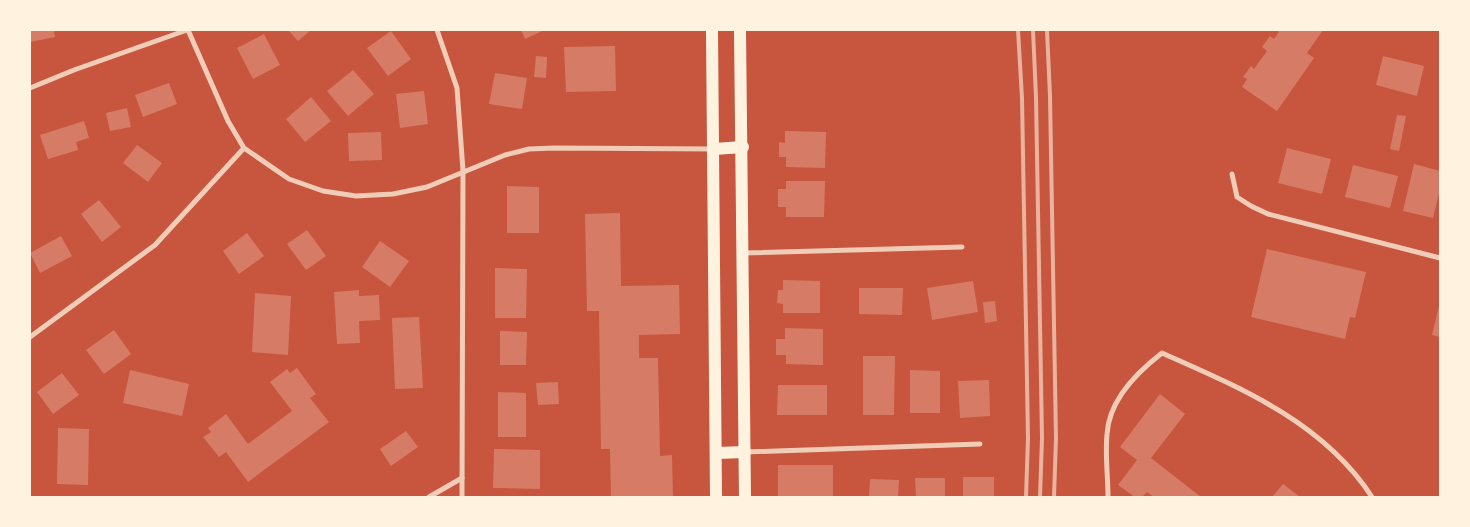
<svg xmlns="http://www.w3.org/2000/svg" width="1470" height="527" font-family="'Fira Sans',sans-serif">
<style>
.building{fill:#d67c66}
.lines{fill:none;stroke-linecap:round;stroke-linejoin:round}
.minor{stroke:#f1ccb7;stroke-width:5}
.primary{stroke:#fff3e0;stroke-width:12}
.rail{stroke:#e9b49f;stroke-width:4}
</style>
<rect width="100%" height="100%" fill="#c8553d"/>
<g class="building">
<polygon points="30,30 54,30 55,37 30,42"/>
<polygon points="288,30 311,30 298,41"/>
<polygon points="521,30 544,30 525,39"/>
<polygon points="1276,30 1323,30 1307,53 1314,58 1277,111 1242,87 1247,79 1243,77 1251,66 1254,69 1267,51 1262,47 1270,36 1274,39 1279,32"/>
<polygon points="391,31 411,59 388,76 367,48"/>
<polygon points="264,34 280,65 253,79 237,48"/>
<polygon points="615,46 616,91 566,92 564,47"/>
<polygon points="536,56 547,57 546,78 534,77"/>
<polygon points="1383,56 1424,66 1417,96 1376,85"/>
<polygon points="353,70 374,94 348,116 327,91"/>
<polygon points="495,73 527,78 522,109 489,104"/>
<polygon points="169,83 177,104 143,117 135,95"/>
<polygon points="424,91 428,124 400,128 396,94"/>
<polygon points="311,97 331,121 305,142 286,119"/>
<polygon points="127,108 131,127 110,131 106,113"/>
<polygon points="1397,115 1406,116 1399,151 1390,149"/>
<polygon points="84,121 89,138 76,142 78,150 48,159 40,135"/>
<polygon points="785,131 826,132 825,168 786,167 786,157 779,157 779,142 785,143"/>
<polygon points="381,132 382,160 349,161 348,133"/>
<polygon points="137,145 162,163 148,182 123,163"/>
<polygon points="1287,148 1331,159 1322,194 1278,183"/>
<polygon points="1414,164 1440,171 1440,189 1433,218 1403,211"/>
<polygon points="1353,165 1398,176 1390,208 1345,197"/>
<polygon points="786,181 825,181 824,217 786,217 786,207 778,207 778,189 786,189"/>
<polygon points="507,186 539,187 539,233 507,233"/>
<polygon points="99,200 121,227 102,242 81,214"/>
<polygon points="620,213 621,286 679,285 680,334 639,335 639,358 658,358 660,456 672,455 673,497 611,497 610,449 601,449 599,311 587,311 585,214"/>
<polygon points="307,230 326,256 306,270 287,244"/>
<polygon points="247,233 264,256 239,274 223,251"/>
<polygon points="61,236 72,256 40,273 30,253"/>
<polygon points="380,241 409,261 390,287 362,267"/>
<polygon points="1267,249 1366,272 1355,318 1350,317 1345,339 1251,317"/>
<polygon points="495,268 527,269 526,318 495,318"/>
<polygon points="783,280 820,281 820,313 783,313 783,304 777,303 778,290 783,290"/>
<polygon points="973,281 978,312 932,320 927,288"/>
<polygon points="859,288 903,288 902,315 859,314"/>
<polygon points="359,290 359,296 379,295 380,320 359,321 360,343 337,344 334,292"/>
<polygon points="255,293 291,296 288,355 252,352"/>
<polygon points="995,301 997,321 985,323 983,302"/>
<polygon points="1439,306 1440,306 1440,337 1432,335"/>
<polygon points="419,317 423,388 395,389 392,318"/>
<polygon points="785,328 823,329 823,365 786,364 786,355 776,355 776,339 785,339"/>
<polygon points="114,330 131,354 104,374 86,350"/>
<polygon points="500,331 527,332 526,365 500,365"/>
<polygon points="863,356 895,356 894,415 863,415"/>
<polygon points="297,368 316,394 310,398 329,422 248,482 226,452 219,457 203,437 211,432 208,428 226,414 248,444 292,411 270,382 287,369 290,373"/>
<polygon points="130,370 189,384 182,416 123,403"/>
<polygon points="910,370 940,371 940,413 910,413"/>
<polygon points="62,373 79,395 53,414 37,392"/>
<polygon points="989,380 990,416 960,418 958,381"/>
<polygon points="558,382 559,404 538,405 536,383"/>
<polygon points="778,385 827,385 827,415 777,415"/>
<polygon points="498,392 526,393 526,437 498,437"/>
<polygon points="1160,394 1185,414 1151,458 1201,497 1154,497 1147,492 1142,497 1135,497 1118,485 1137,460 1120,447"/>
<polygon points="58,428 89,429 88,485 57,484"/>
<polygon points="406,431 418,447 391,466 380,449"/>
<polygon points="494,449 540,450 540,489 493,488"/>
<rect x="778" y="465" width="55" height="32"/>
<rect x="963" y="477" width="31" height="20"/>
<polygon points="915,478 945,478 945,497 916,497"/>
<polygon points="870,479 899,480 898,497 869,497"/>
<polygon points="1283,484 1300,497 1272,497"/>
</g>
<g class="lines">
<g class="minor">
<polyline points="188,30 228,121 244,148 289,179 323,191 356,196 393,194 427,187 505,155 529,149 554,148 714,149"/>
<polyline points="437,30 457,88 463,171 462,497"/>
<polyline points="30,88 74,70 187,30"/>
<polyline points="1232,174 1237,197 1251,206 1268,214 1440,258"/>
<polyline points="743,253 962,247"/>
<polyline points="30,337 155,245 244,148"/>
<polyline points="745,452 980,444"/>
<polyline points="429,497 462,478"/>
<path d="M1108,497c0,-21 -3,-42 -1,-63 2,-34 29,-61 55,-81 79,35 161,69 210,144"/>
</g>
<g class="primary">
<polyline points="712,30 716,497"/>
<polyline points="740,30 745,497"/>
<polyline points="714,149 743,147"/>
<polyline points="717,453 745,452"/>
</g>
<g class="rail">
<polyline points="1018,30 1022,98 1028,438 1026,497"/>
<polyline points="1033,30 1036,97 1042,438 1040,497"/>
<polyline points="1047,30 1050,96 1056,438 1054,497"/>
</g>
</g>
<rect width="1470" height="527" fill="none" stroke="#fff3e0" stroke-width="62"/>
</svg>
